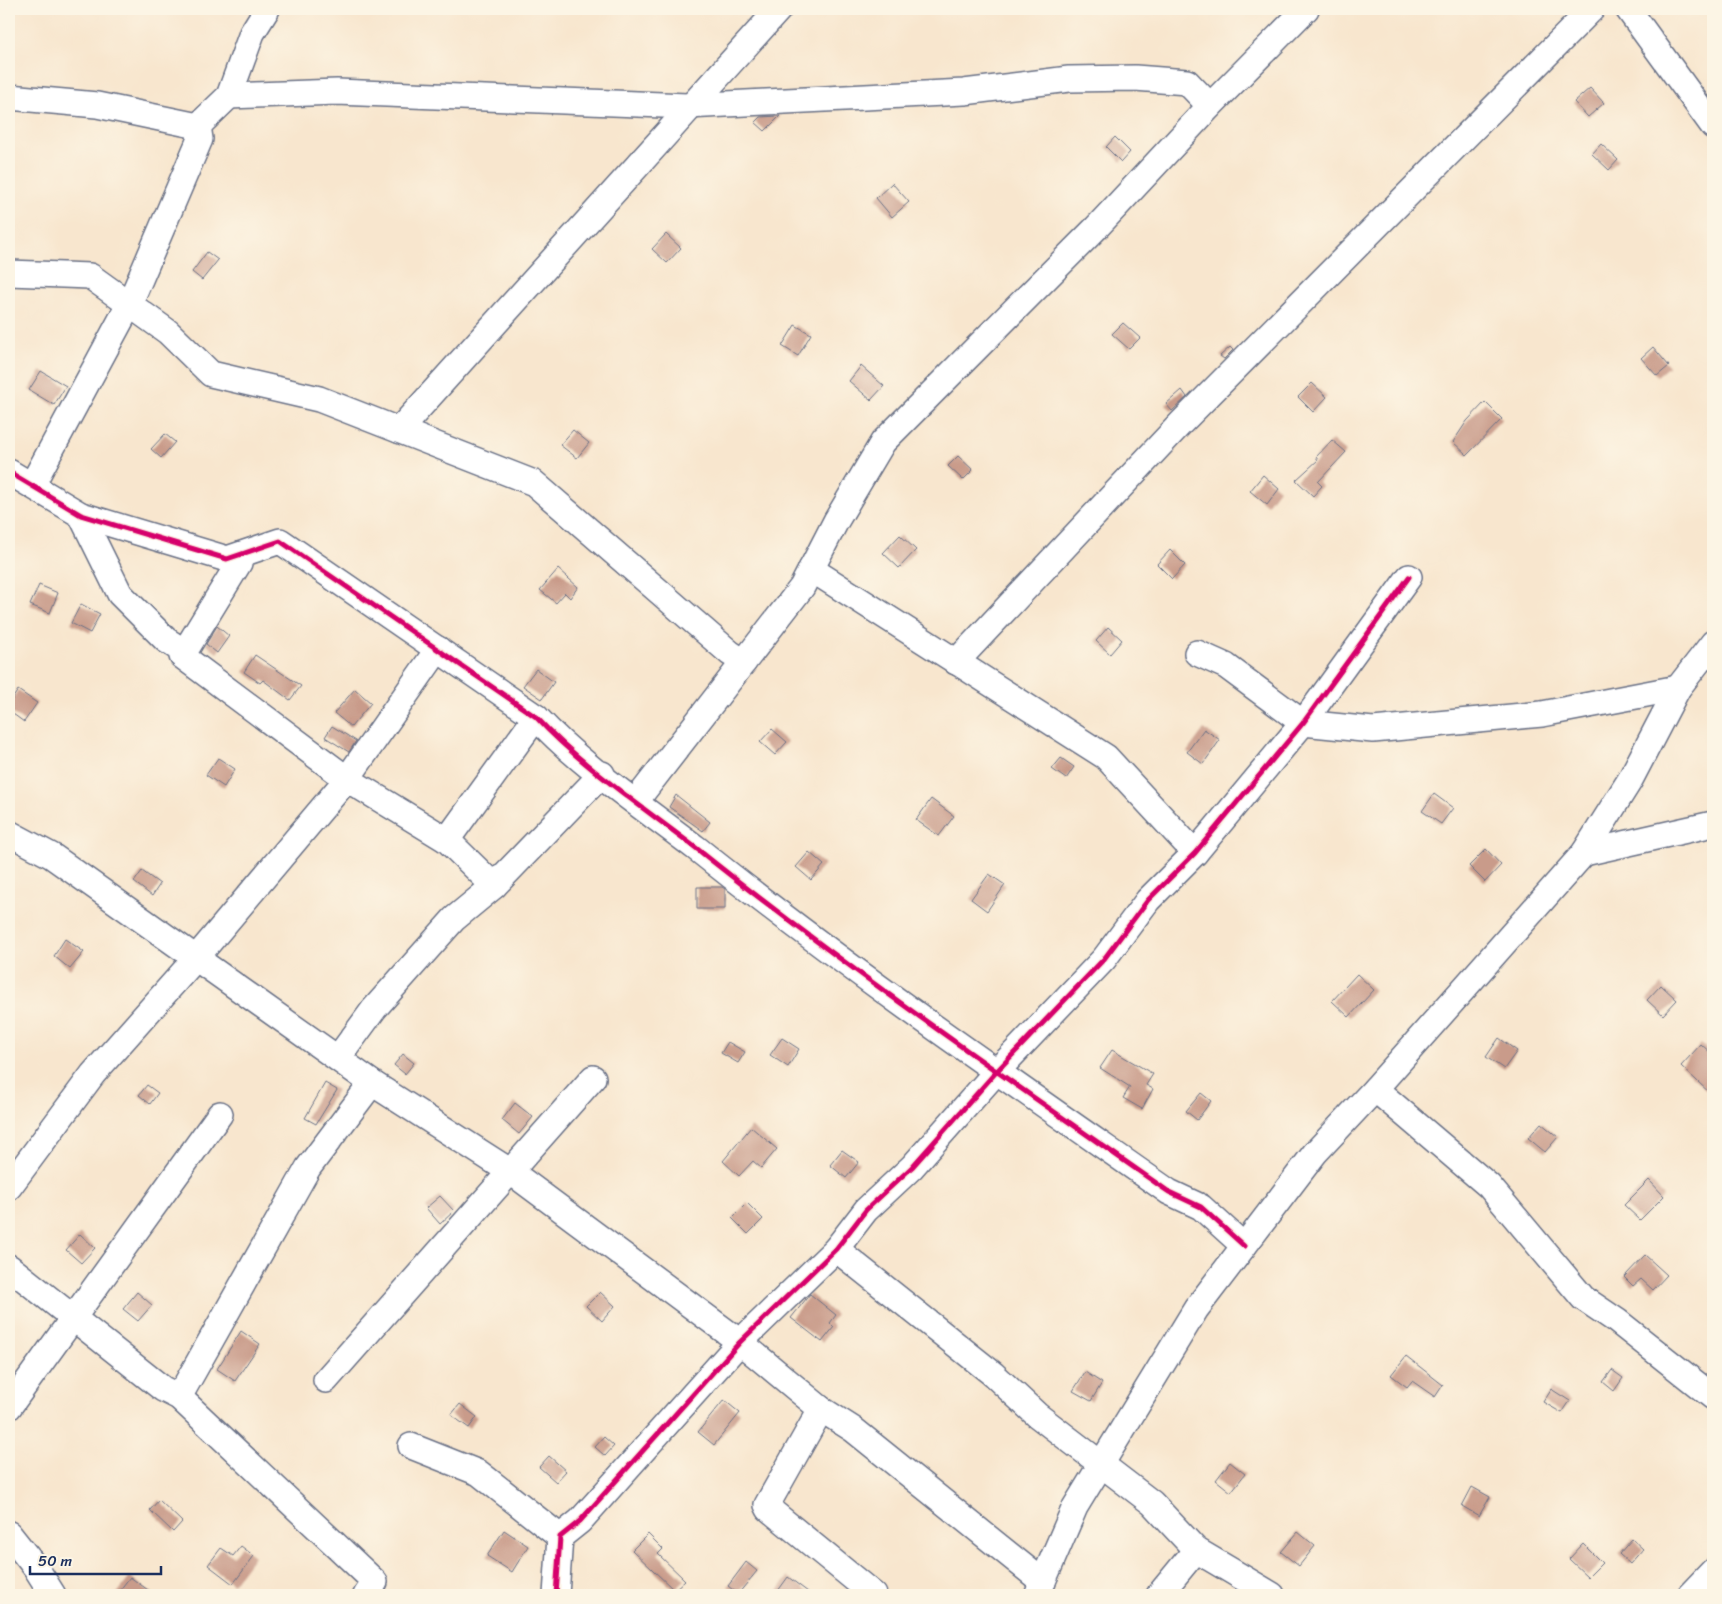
<svg xmlns="http://www.w3.org/2000/svg" width="1722" height="1604" font-family="Sriracha,sans-serif">
<style>
.building{fill:#c99b8a}
.lines{fill:none;stroke-linecap:round;stroke-linejoin:round}
.minor-casing{stroke:#686f85;stroke-width:28}
.minor{stroke:#fff;stroke-width:25}
.cycleway-casing{stroke:#fcf5e5;stroke-width:8}
.cycleway{stroke:#d6006c;stroke-width:5}
</style>
<rect width="100%" height="100%" fill="#fcf5e5"/>
<filter id="ink" filterUnits="userSpaceOnUse"><feTurbulence type="fractalNoise" baseFrequency=".02" numOctaves="2"/><feDisplacementMap in="SourceGraphic" scale="10" xChannelSelector="R" yChannelSelector="G"/><feConvolveMatrix kernelMatrix="1 2 1 2 8 2 1 2 1" color-interpolation-filters="sRGB"/></filter>
<filter id="wash" filterUnits="userSpaceOnUse"><feTurbulence type="fractalNoise" baseFrequency=".0096" numOctaves="4" result="noise"/><feDisplacementMap in="SourceGraphic" scale="20" xChannelSelector="R" yChannelSelector="G"/><feGaussianBlur stdDeviation="1.12" result="paint"/><feColorMatrix in="noise" values="0 0 0 0 0 0 0 0 0 0 0 0 0 0 0 0 0 1.4 0 .05"/><feComposite in="paint" operator="in"/></filter>
<g filter="url(#wash)">
<rect width="100%" height="100%" fill="#f8e6ce"/>
<g id="blocks">
<g class="building">
<polygon points="1590,88 1604,103 1588,117 1574,102"/>
<polygon points="780,116 765,131 755,122 760,117"/>
<polygon points="1115,137 1130,152 1121,162 1106,147"/>
<polygon points="1601,144 1618,160 1609,170 1592,154"/>
<polygon points="892,183 909,202 892,217 876,198"/>
<polygon points="666,234 681,248 667,263 652,249"/>
<polygon points="207,252 218,260 202,280 192,272"/>
<polygon points="1123,323 1140,338 1129,349 1112,334"/>
<polygon points="795,325 811,334 798,356 782,346"/>
<polygon points="1230,347 1233,350 1224,359 1220,356"/>
<polygon points="1653,347 1669,366 1657,376 1641,358"/>
<polygon points="861,366 884,386 871,400 849,381"/>
<polygon points="41,371 66,386 54,405 29,390"/>
<polygon points="1312,383 1327,397 1313,412 1298,397"/>
<polygon points="1182,390 1187,397 1172,411 1166,404"/>
<polygon points="1485,402 1502,419 1467,455 1453,442 1467,421"/>
<polygon points="573,430 589,443 577,458 560,445"/>
<polygon points="165,434 175,442 161,458 151,449"/>
<polygon points="1332,440 1346,452 1318,482 1322,486 1313,496 1296,480 1318,460 1316,457"/>
<polygon points="958,456 973,470 963,480 948,466"/>
<polygon points="1263,475 1279,489 1267,505 1250,491"/>
<polygon points="900,535 916,550 899,568 883,553"/>
<polygon points="1170,550 1185,565 1172,579 1157,564"/>
<polygon points="558,569 578,587 570,598 565,593 556,603 540,590"/>
<polygon points="39,585 58,593 50,613 30,605"/>
<polygon points="81,604 100,614 90,633 71,623"/>
<polygon points="217,626 229,636 217,653 206,644"/>
<polygon points="1108,627 1122,640 1110,654 1096,641"/>
<polygon points="255,655 301,686 290,700 263,680 260,683 244,672"/>
<polygon points="536,669 554,682 542,699 523,686"/>
<polygon points="355,689 371,703 351,727 334,713"/>
<polygon points="18,690 37,703 24,722 9,711 9,704"/>
<polygon points="332,726 356,741 349,752 325,737"/>
<polygon points="772,729 787,742 775,755 760,742"/>
<polygon points="1204,729 1220,740 1203,764 1187,752"/>
<polygon points="218,758 235,769 224,787 206,775"/>
<polygon points="1061,758 1074,767 1066,779 1052,769"/>
<polygon points="1434,794 1453,808 1441,824 1422,811"/>
<polygon points="676,795 710,822 703,831 669,807"/>
<polygon points="931,799 954,816 939,836 916,820"/>
<polygon points="1486,849 1501,865 1485,882 1469,866"/>
<polygon points="809,852 824,865 811,880 796,867"/>
<polygon points="142,871 160,884 152,896 134,882"/>
<polygon points="989,874 1005,885 987,911 971,899"/>
<polygon points="697,887 722,887 725,889 725,909 697,909"/>
<polygon points="65,939 84,952 70,969 54,956"/>
<polygon points="1357,974 1374,990 1349,1017 1332,1001"/>
<polygon points="1661,985 1677,1000 1663,1015 1647,1000"/>
<polygon points="782,1038 799,1049 788,1067 770,1055"/>
<polygon points="1499,1038 1517,1051 1504,1069 1486,1057"/>
<polygon points="728,1042 745,1052 738,1063 721,1053"/>
<polygon points="1701,1044 1713,1055 1713,1096 1681,1066"/>
<polygon points="1112,1050 1153,1074 1146,1085 1153,1089 1142,1109 1123,1098 1130,1087 1100,1068"/>
<polygon points="403,1054 414,1063 405,1074 394,1065"/>
<polygon points="325,1083 337,1090 316,1124 305,1118"/>
<polygon points="147,1085 158,1093 150,1104 139,1095"/>
<polygon points="1201,1093 1211,1101 1197,1120 1186,1111"/>
<polygon points="515,1103 533,1117 519,1134 502,1120"/>
<polygon points="1541,1123 1558,1137 1545,1152 1528,1138"/>
<polygon points="751,1127 777,1149 761,1168 753,1161 739,1176 723,1161"/>
<polygon points="842,1150 859,1162 846,1178 830,1165"/>
<polygon points="1649,1180 1664,1196 1640,1220 1624,1205"/>
<polygon points="440,1196 454,1211 440,1224 426,1208"/>
<polygon points="747,1203 763,1219 748,1234 732,1218"/>
<polygon points="80,1234 95,1248 81,1263 66,1250"/>
<polygon points="1645,1255 1667,1275 1653,1290 1641,1279 1633,1286 1624,1277"/>
<polygon points="137,1292 152,1305 138,1321 123,1309"/>
<polygon points="600,1292 615,1306 602,1321 586,1306"/>
<polygon points="810,1294 836,1315 830,1323 834,1327 822,1342 791,1318"/>
<polygon points="241,1331 260,1344 235,1381 217,1369"/>
<polygon points="1406,1356 1443,1385 1435,1397 1412,1381 1407,1387 1391,1375"/>
<polygon points="1612,1370 1623,1378 1614,1391 1603,1382"/>
<polygon points="1085,1372 1102,1383 1091,1401 1073,1391"/>
<polygon points="1551,1389 1570,1401 1562,1413 1543,1402"/>
<polygon points="724,1400 740,1413 714,1445 698,1432"/>
<polygon points="460,1404 477,1417 469,1428 451,1415"/>
<polygon points="604,1437 614,1446 605,1456 595,1447"/>
<polygon points="549,1456 566,1471 556,1482 539,1467"/>
<polygon points="1230,1462 1245,1474 1231,1492 1216,1480"/>
<polygon points="1472,1487 1490,1497 1479,1516 1462,1506"/>
<polygon points="159,1500 182,1522 173,1532 150,1510"/>
<polygon points="504,1530 528,1546 512,1572 487,1556"/>
<polygon points="1298,1532 1315,1546 1299,1566 1281,1552"/>
<polygon points="648,1534 663,1549 658,1554 685,1580 674,1590 632,1550"/>
<polygon points="1632,1539 1643,1549 1630,1564 1619,1554"/>
<polygon points="1583,1544 1602,1563 1588,1577 1569,1559"/>
<polygon points="241,1546 254,1556 233,1584 208,1565 221,1548 233,1556"/>
<polygon points="746,1562 757,1571 738,1594 728,1586"/>
<polygon points="130,1577 155,1595 116,1595"/>
<polygon points="788,1577 812,1595 775,1595"/>
</g>
</g>
</g>
<g filter="url(#ink)">
<use href="#blocks" fill-opacity="0" stroke="#686f85" stroke-width="1"/>
<g class="lines">
<defs>
<g id="minor">
<polyline points="1628,9 1713,126"/>
<polyline points="229,96 337,92 687,106 964,92 1069,79 1135,78 1187,82 1210,106"/>
<polyline points="9,97 97,105 198,126"/>
<polyline points="198,126 229,96 252,33 267,9"/>
<polyline points="9,273 90,276 168,332 211,374 319,399 534,483 730,653 744,662"/>
<polyline points="399,430 779,9"/>
<path d="M9,472l72,43 146,44 53,-18 256,176c44,48 108,91 160,131 152,122 313,232 473,344l32,15 43,39"/>
<polyline points="32,485 129,305 200,139 198,126"/>
<polyline points="81,515 120,594 166,640 183,651"/>
<polyline points="227,559 239,563 182,656 347,779 447,840 494,886"/>
<polyline points="811,569 1106,757 1195,853"/>
<polyline points="1197,653 1226,666 1303,723 1373,730 1542,714 1678,688"/>
<polyline points="956,662 1181,423 1592,9"/>
<polyline points="636,801 802,587 836,521 883,442 1096,228 1210,106 1306,9"/>
<polyline points="9,833 52,856 372,1083 511,1172 740,1342 821,1409 854,1430 1043,1582"/>
<polyline points="447,840 536,717"/>
<polyline points="1584,853 1713,824"/>
<polyline points="338,1058 374,1009 454,919 494,886 602,774"/>
<polyline points="1375,1089 1489,1186 1583,1298 1617,1321 1713,1397"/>
<polyline points="9,1187 93,1074 196,958 347,779 438,649"/>
<polyline points="836,1249 993,1374 1037,1415 1152,1503 1196,1550 1272,1595"/>
<polyline points="9,1267 163,1389 179,1397 375,1582 366,1595"/>
<polyline points="326,1380 593,1078"/>
<polyline points="179,1397 308,1168 372,1083"/>
<polyline points="9,1407 220,1114"/>
<polyline points="821,1409 767,1505 769,1509 874,1595"/>
<polyline points="411,1446 479,1473 560,1537"/>
<polyline points="9,1534 36,1568 53,1595"/>
<polyline points="556,1595 560,1537 580,1521 740,1342 836,1249 866,1210 912,1167 997,1071 1104,959 1148,900 1195,853 1303,723 1409,577"/>
<polyline points="1037,1595 1075,1507 1196,1309 1315,1153 1375,1089 1584,853 1630,780 1678,688 1713,643"/>
<polyline points="1159,1595 1196,1550"/>
<polyline points="1690,1595 1713,1571"/>
</g>
</defs>
<use href="#minor" class="minor-casing"/>
<use href="#minor" class="minor"/>
<defs>
<g id="cycleway">
<path d="M9,472l72,43 146,44 53,-18 256,176c44,48 108,91 160,131 152,122 313,232 473,344l32,15 43,39"/>
<polyline points="556,1595 560,1537 580,1521 740,1342 836,1249 866,1210 912,1167 997,1071 1104,959 1148,900 1195,853 1303,723 1409,577"/>
</g>
</defs>
<use href="#cycleway" class="cycleway-casing"/>
<use href="#cycleway" class="cycleway"/>
</g>
</g>
<rect width="1722" height="1604" fill="none" stroke="#fcf5e5" stroke-width="30"/>
<path d="M30 1566v8h131v-8" fill="none" stroke="#1b2f5e" stroke-width="2.5"/>
<text x="38" y="1566" font-size="15" fill="#1b2f5e" stroke="#fcf5e5" stroke-width="4" paint-order="stroke">50 m</text>
</svg>
